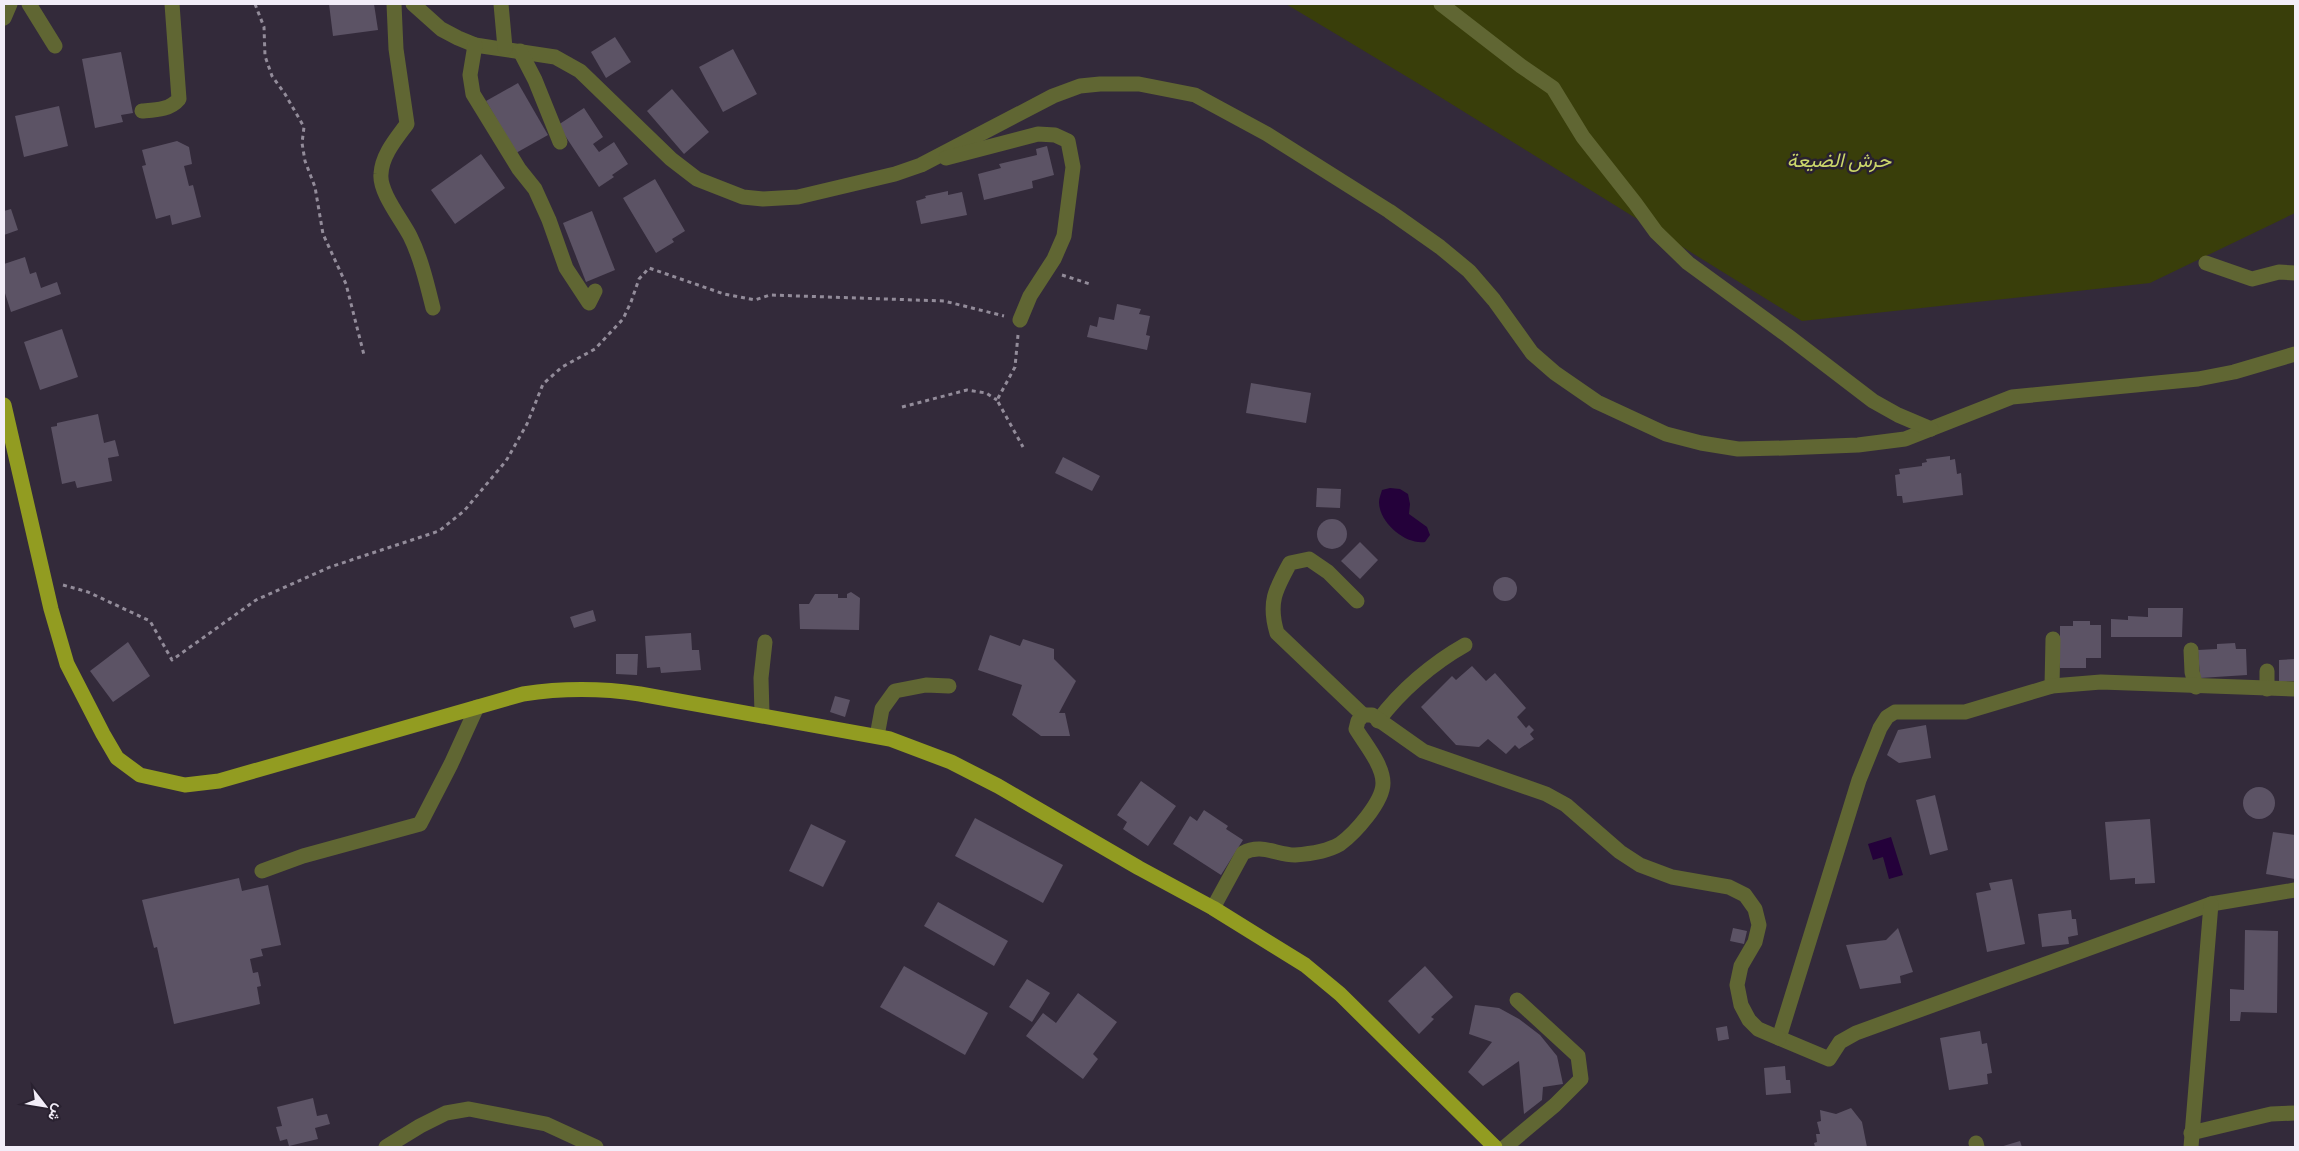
<svg xmlns="http://www.w3.org/2000/svg" width="2299" height="1151" font-family="'Zilla Slab',Vazirmatn,serif">
<style>
.green{fill:#393e0a}
.water{fill:#24013a}
.building{fill:#5c5365}
.lines{fill:none;stroke-linecap:round;stroke-linejoin:round}
.path{stroke:#938c9a;stroke-width:3;stroke-dasharray:4 4;stroke-linecap:butt}
.minor{stroke:#606633;stroke-width:15}
.major{stroke:#929c21;stroke-width:15}
.labels{text-anchor:middle;stroke-width:5;stroke-linejoin:round;paint-order:stroke}
.park-label{font-size:20px;font-style:italic;fill:#cbd66b;stroke:#292130}
</style>
<rect width="100%" height="100%" fill="#332a3a"/>
<polygon class="green" points="1286,4 2295,4 2295,213 2150,283 1802,321 1424,87"/>
<g class="water">
<path d="M1390,488l10,1 8,5 2,10 -1,10 18,13 3,8 -5,7c-19,3 -46,-19 -46,-40 0,-4 2,-8 3,-12z"/>
<polygon points="1891,837 1903,875 1889,879 1883,857 1873,860 1868,844"/>
</g>
<g class="building">
<polygon points="329,4 374,4 378,30 333,36"/>
<polygon points="615,37 631,62 606,78 591,52"/>
<polygon points="733,49 757,94 723,112 699,67"/>
<polygon points="121,52 133,113 121,115 123,122 95,128 82,59"/>
<polygon points="518,83 548,135 516,153 486,101"/>
<polygon points="672,89 709,132 684,154 647,111"/>
<polygon points="59,106 68,146 24,157 15,116"/>
<polygon points="584,108 603,137 593,144 599,152 614,142 628,164 612,175 614,177 599,187 558,125"/>
<polygon points="177,141 189,147 192,164 184,166 189,186 193,185 201,217 172,225 170,215 156,219 142,166 146,165 142,150"/>
<polygon points="1047,146 1054,175 1032,181 1033,188 984,200 978,174 1001,168 999,164 1037,155 1036,149"/>
<polygon points="481,154 505,188 455,224 431,190"/>
<polygon points="655,179 685,231 672,239 674,242 656,253 623,198"/>
<polygon points="948,191 948,195 962,192 967,215 921,224 916,201 926,198 925,196"/>
<polygon points="11,209 18,230 4,235 4,211"/>
<polygon points="592,211 615,270 586,282 563,223"/>
<polygon points="25,257 30,274 36,272 41,288 57,282 61,294 11,312 4,290 4,264"/>
<polygon points="1117,304 1141,309 1139,314 1150,316 1146,335 1150,336 1147,350 1087,337 1090,325 1097,327 1099,317 1114,320"/>
<polygon points="62,329 78,377 40,390 24,342"/>
<polygon points="1251,383 1311,393 1306,423 1246,413"/>
<polygon points="98,414 104,443 115,440 119,456 108,458 112,481 77,488 75,481 62,484 51,427 57,426 57,423"/>
<polygon points="1950,456 1950,460 1955,459 1957,474 1961,473 1963,495 1903,503 1902,496 1897,496 1895,475 1900,474 1899,469 1922,466 1922,463 1927,462 1926,459"/>
<polygon points="1063,457 1100,476 1092,491 1055,473"/>
<polygon points="1317,488 1341,489 1340,508 1316,507"/>
<circle cx="1332" cy="534" r="15"/>
<polygon points="1360,542 1378,560 1360,579 1341,561"/>
<circle cx="1505" cy="589" r="12"/>
<polygon points="851,592 860,598 859,630 800,629 799,604 809,604 815,594 838,594 838,598 847,598 847,594"/>
<polygon points="2148,608 2183,608 2182,637 2111,637 2111,619 2128,620 2128,616 2148,617"/>
<polygon points="593,610 596,621 574,628 570,617"/>
<polygon points="2073,621 2090,621 2090,625 2101,625 2101,658 2086,658 2086,668 2060,668 2060,626 2073,626"/>
<polygon points="691,633 692,650 699,650 701,670 661,673 660,667 647,668 645,636"/>
<polygon points="990,635 1020,646 1023,639 1054,649 1054,659 1076,681 1059,713 1065,713 1070,736 1041,736 1012,715 1022,685 978,670"/>
<polygon points="128,642 150,676 113,702 90,671"/>
<polygon points="2235,643 2236,649 2246,649 2247,675 2200,678 2198,650 2217,649 2217,644"/>
<polygon points="616,654 638,654 637,675 616,674"/>
<polygon points="2295,659 2295,681 2279,682 2279,660"/>
<polygon points="1472,666 1486,681 1495,673 1526,708 1517,717 1526,728 1529,725 1534,730 1530,734 1534,739 1519,749 1515,745 1506,754 1488,739 1479,747 1456,745 1421,707 1452,676 1456,680"/>
<polygon points="835,696 850,700 845,717 830,712"/>
<polygon points="1926,725 1931,758 1899,763 1887,755 1898,730"/>
<polygon points="1141,781 1176,806 1148,846 1123,829 1127,822 1117,815"/>
<circle cx="2259" cy="803" r="16"/>
<polygon points="1935,795 1948,850 1930,855 1916,800"/>
<polygon points="1204,810 1228,826 1226,829 1243,840 1221,875 1173,844 1190,816 1197,821"/>
<polygon points="975,818 1063,865 1043,903 955,856"/>
<polygon points="2150,819 2155,883 2135,884 2135,878 2110,880 2105,822"/>
<polygon points="811,824 846,841 823,887 789,871"/>
<polygon points="2273,832 2295,835 2295,879 2266,874"/>
<polygon points="239,878 242,891 268,885 281,945 261,949 263,956 250,959 253,973 258,972 261,986 257,987 260,1004 174,1024 157,947 154,948 142,900"/>
<polygon points="2012,879 2025,944 1987,952 1976,893 1991,890 1989,883"/>
<polygon points="938,902 1008,941 994,966 924,926"/>
<polygon points="2071,910 2072,919 2076,919 2078,935 2068,937 2069,944 2042,947 2038,914"/>
<polygon points="1733,928 1747,931 1744,944 1730,941"/>
<polygon points="1898,928 1913,972 1900,976 1901,983 1860,989 1846,945 1886,940"/>
<polygon points="2245,930 2278,931 2277,1013 2241,1012 2240,1021 2230,1021 2230,989 2244,990"/>
<polygon points="904,966 988,1013 965,1055 880,1007"/>
<polygon points="1425,966 1453,997 1431,1017 1434,1019 1419,1034 1388,1001"/>
<polygon points="1027,979 1050,993 1032,1022 1009,1007"/>
<polygon points="1078,993 1117,1022 1093,1054 1098,1059 1083,1079 1026,1036 1043,1013 1056,1023"/>
<polygon points="1475,1005 1499,1008 1519,1019 1540,1035 1557,1056 1563,1084 1543,1087 1542,1100 1524,1114 1519,1061 1483,1086 1468,1072 1492,1042 1469,1034"/>
<polygon points="1727,1026 1729,1039 1718,1041 1716,1028"/>
<polygon points="1980,1031 1982,1044 1987,1043 1992,1073 1987,1074 1988,1084 1949,1090 1940,1038"/>
<polygon points="1785,1066 1786,1080 1790,1080 1791,1093 1766,1095 1764,1068"/>
<polygon points="313,1098 317,1116 327,1114 330,1124 315,1128 318,1139 289,1146 287,1139 280,1141 276,1127 282,1126 277,1107"/>
<polygon points="1851,1108 1862,1122 1867,1147 1815,1147 1814,1143 1817,1142 1816,1134 1820,1134 1817,1122 1821,1121 1820,1110 1836,1114"/>
<polygon points="2020,1141 2022,1147 2000,1147"/>
</g>
<g class="lines">
<g class="path">
<polyline points="255,4 264,27 265,56 272,76 285,94 304,127 302,143 305,161 315,187 323,234 346,284 364,355"/>
<polyline points="1062,275 1090,284"/>
<polyline points="1018,335 1015,367 997,400 1023,447"/>
<polyline points="902,407 967,390 986,393 997,400"/>
<polyline points="63,585 88,592 150,621 172,660 256,600 330,567 439,531 464,511 506,461 527,424 543,384 562,367 595,349 623,319 631,302 639,279 649,268 724,294 755,300 770,295 944,301 1004,316"/>
</g>
<g class="minor">
<polyline points="29,4 55,46"/>
<path d="M394,4l2,45 11,75c-11,15 -25,31 -26,50 -2,18 21,46 29,62 11,22 17,48 23,72"/>
<polyline points="413,4 441,29 458,38 475,45 555,57 580,71 671,159 697,179 743,197 763,199 798,197 895,174 921,165 1053,96 1080,86 1100,84 1139,84 1195,95 1267,134 1389,211 1440,247 1469,271 1494,300 1532,353 1555,373 1597,402 1666,434 1701,443 1738,449 1784,448 1858,445 1905,439 2012,397 2198,379 2234,372 2295,354"/>
<polyline points="501,4 505,48"/>
<polyline points="1441,4 1521,66 1553,88 1583,137 1635,203 1656,232 1688,263 1788,336 1873,401 1898,415 1931,429"/>
<polyline points="4,18 10,4"/>
<polyline points="475,45 470,75 473,94 519,169 535,189 549,220 566,268 589,303 595,291"/>
<polyline points="520,51 535,80 560,142"/>
<path d="M142,111c13,-1 28,-1 37,-12l-7,-95"/>
<polyline points="946,158 1038,134 1055,135 1068,141 1073,167 1064,236 1054,259 1030,296 1020,320"/>
<polyline points="2206,263 2252,279 2279,272 2295,273"/>
<path d="M1357,601l-29,-29 -19,-13 -19,4c-15,27 -22,40 -13,70l86,82"/>
<polyline points="2191,650 2192,672 2196,687"/>
<polyline points="2052,686 2053,639"/>
<polyline points="2267,689 2267,671"/>
<polyline points="2295,689 2101,682 2052,686 1965,712 1895,712 1887,717 1880,728 1859,780 1779,1038 1829,1059 1840,1042 1856,1033 2211,904 2295,890"/>
<polyline points="762,714 761,678 765,642"/>
<path d="M1378,721c22,-30 55,-58 87,-76"/>
<polyline points="877,736 882,709 895,691 926,685 949,686"/>
<polyline points="262,871 303,856 420,824 451,764 477,707"/>
<path d="M1213,908l30,-55c18,-10 34,2 52,2 14,-1 33,-4 45,-11 15,-11 43,-42 43,-61 0,-18 -18,-39 -27,-54l2,-8 5,-6h9l51,36 123,43 20,11 54,47 20,13 32,12 57,10 16,8 10,14 4,16 -4,17 -14,24 -4,19 4,20 8,15 9,9 21,9"/>
<polyline points="2191,1133 2271,1114 2295,1113"/>
<polyline points="1976,1143 1977,1147"/>
<polyline points="386,1147 420,1126 446,1113 469,1109 546,1124 596,1147"/>
<polyline points="1505,1147 1555,1105 1581,1079 1578,1056 1517,1000"/>
<polyline points="2191,1147 2211,904"/>
</g>
<path class="major" d="M4,405l47,204 16,55 36,70 14,24 23,17 45,10 34,-4 304,-87c40,-6 77,-6 117,0l250,45 61,23 47,24 141,82 74,40 92,57 35,29 155,153"/>
</g>
<g class="labels">
<g class="park-label">
<text x="1839" y="167">حرش الضيعة</text>
</g>
</g>
<rect width="2299" height="1151" fill="none" stroke="#f2edf8" stroke-width="10"/>
<g transform="translate(45 1106) rotate(121)" stroke="#292130" stroke-width="4" paint-order="stroke">
<path d="M0-4L9 19L0 12L-9 19Z" fill="#f2edf8"/>
<text y="-8" font-size="14" font-weight="bold" text-anchor="middle" fill="#f2edf8">ش</text>
</g>
</svg>
